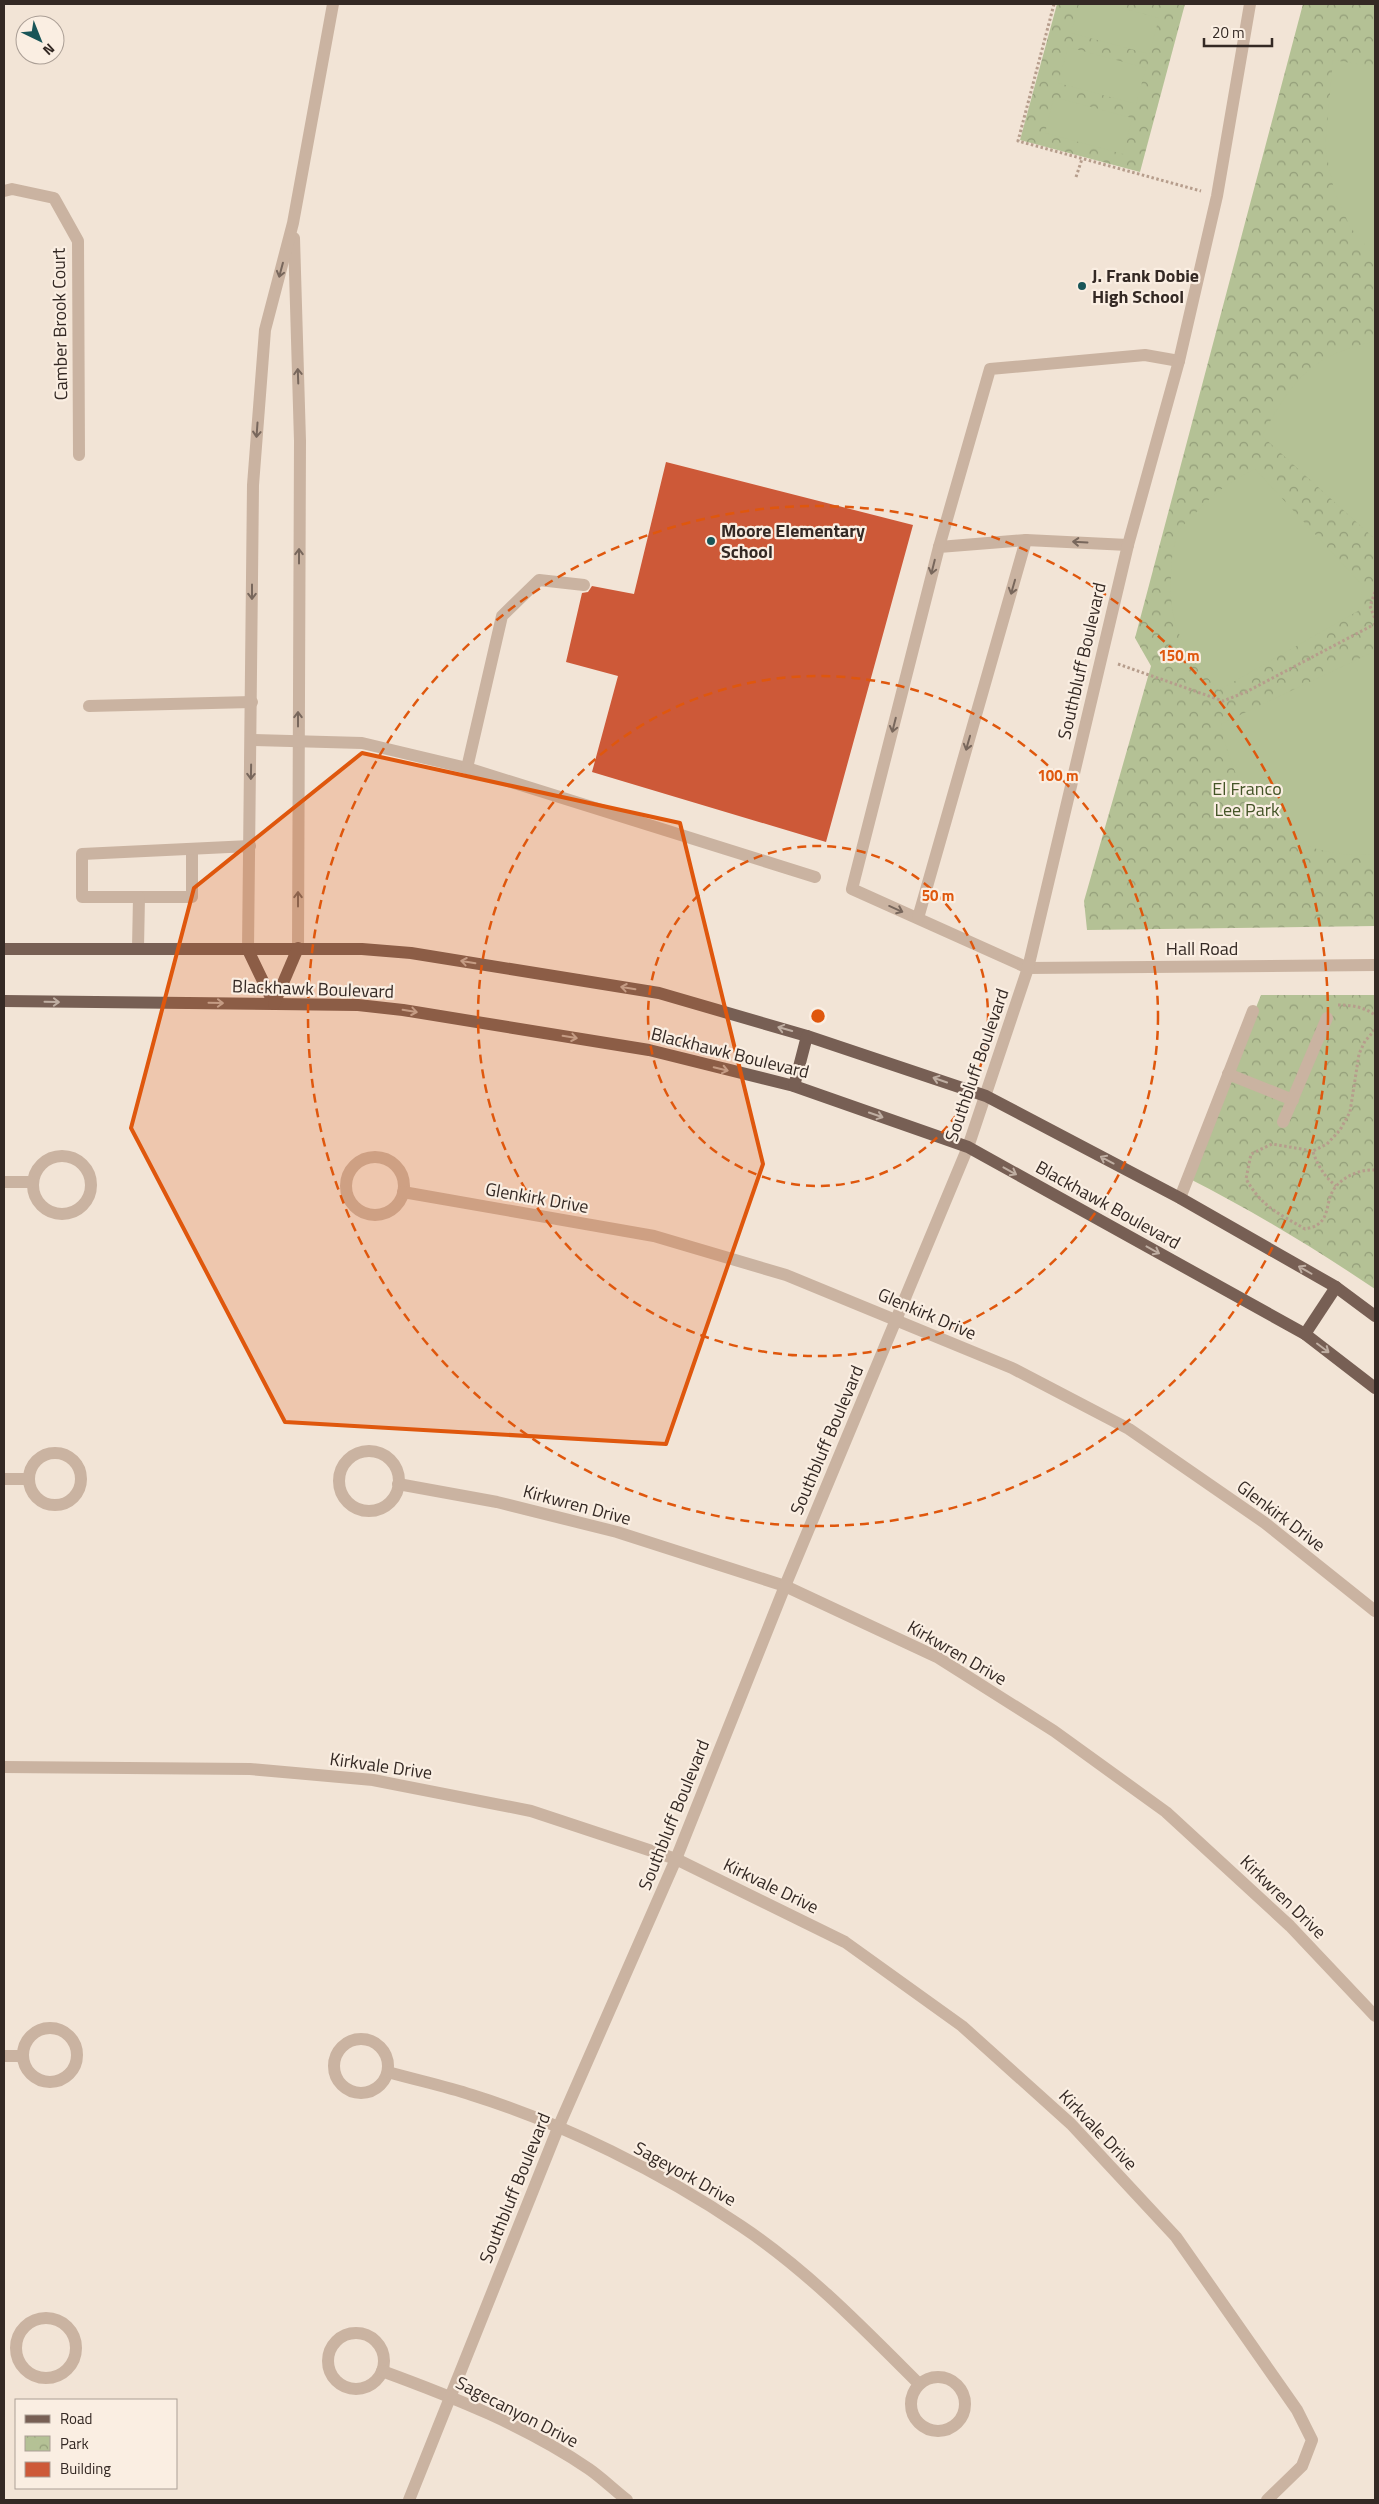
<svg xmlns="http://www.w3.org/2000/svg" width="1379" height="2504" font-family="'Titillium Web',sans-serif">
<style>
.park{fill:url(#park-crowns)}
.garden{fill:#b4c195}
.building{fill:#cd5938}
.lines{fill:none;stroke-linecap:round;stroke-linejoin:round}
.path{stroke:#b69d8c;stroke-width:3;stroke-dasharray:2.5 2.5;stroke-linecap:butt}
.minor{stroke:#cab3a1;stroke-width:12}
.major{stroke:#775f54;stroke-width:12}
.oneway{stroke:#78675c}
.oneway2{stroke:#bfaea2}
.marked{fill:#df570d;fill-opacity:0.2;stroke:#df570d;stroke-width:4;stroke-linejoin:round}
.ring{fill:none;stroke:#df570d;stroke-width:2.5;stroke-dasharray:9 6}
.poi-dot{fill:#185558;stroke:#faeee2;stroke-width:2}
.labels{text-anchor:middle;stroke-width:4.5;stroke-linejoin:round;paint-order:stroke}
.poi-label{font-size:18px;font-weight:bold;fill:#342924;stroke:#faeee2;text-anchor:start}
.street-label{font-size:18px;fill:#342924;stroke:#faeee2}
.park-label{font-size:18px;fill:#445427;stroke:#faeee2}
.centre{fill:#df570d;stroke:#faeee2;stroke-width:2.5}
.ring-label{font-size:15px;text-anchor:middle;font-weight:bold;fill:#df570d;stroke:#faeee2;stroke-width:4.5;stroke-linejoin:round;paint-order:stroke}
</style>
<defs>
<pattern id="park-crowns" width="20" height="18" patternUnits="userSpaceOnUse" patternTransform="scale(1.25)"><rect width="20" height="18" fill="#b4c195"/><path d="M2 6a3 3 0 1 1 6 0M12 15a3 3 0 1 1 6 0" fill="none" stroke="#939d79"/></pattern>
</defs>
<rect width="100%" height="100%" fill="#f2e4d6"/>
<g class="park">
<polygon points="1057,4 1185,4 1140,172 1020,140"/>
<polygon points="1303,4 1375,4 1375,926 1087,930 1084,901 1151,666 1135,638"/>
<path d="M1261,995h114v294c-61,-41 -122,-78 -187,-111z"/>
</g>
<g class="garden">
<polygon points="1079,4 1107,4 1159,18 1149,54 1071,33"/>
<polygon points="1068,47 1146,68 1136,104 1058,83"/>
<polygon points="1333,60 1375,67 1375,257 1350,227 1334,190 1325,148"/>
<polygon points="1054,97 1132,118 1123,154 1045,133"/>
<path d="M1375,341v198l-113,-103c31,-57 48,-80 113,-95z"/>
<path d="M1255,469l108,117 -5,25 -139,79c-34,-35 -51,-64 -48,-114 0,-14 2,-32 8,-45 2,-5 9,-10 13,-14 21,-23 35,-34 63,-48z"/>
<path d="M1375,651v203c-87,8 -139,-47 -154,-130z"/>
</g>
<polygon class="building" points="666,462 913,525 826,842 592,772 618,676 566,662 582,593 588,592 592,586 634,594"/>
<g class="lines">
<g class="path">
<polyline points="1054,4 1018,141 1201,191"/>
<polyline points="1076,177 1082,159"/>
<polyline points="1375,592 1370,606 1375,619"/>
<polyline points="1118,664 1223,701 1246,692 1375,624"/>
<path d="M1338,1005c14,0 26,2 37,10"/>
<path d="M1375,1030l-10,11 -6,13 -9,58 -10,18 -13,14 -14,7 -41,-7 -21,10 -5,25c16,28 32,34 59,50 4,-1 9,-2 12,-4 10,-6 10,-18 13,-28 6,-18 28,-28 45,-27"/>
<path d="M1313,1152c5,14 11,24 23,34"/>
</g>
<g class="minor">
<polyline points="4,191 12,189 54,198 78,241 79,455"/>
<polyline points="294,238 300,441 298,948"/>
<polyline points="1128,545 1026,540 939,547 852,889 1028,968 1375,965"/>
<polyline points="939,547 990,369 1145,355 1179,361"/>
<polyline points="89,706 252,702"/>
<polyline points="251,740 362,743 467,768 815,877"/>
<polyline points="467,768 502,616 539,580 584,585"/>
<polyline points="139,897 192,897 192,849"/>
<polyline points="918,918 1026,540"/>
<polyline points="138,948 139,897 82,897 82,854 250,846"/>
<polyline points="248,950 253,485 265,330 293,223 333,4"/>
<polyline points="1228,1074 1293,1100"/>
<polyline points="1283,1122 1327,1018"/>
<circle cx="62" cy="1185" r="29"/>
<circle cx="375" cy="1186" r="29"/>
<polyline points="4,1182 32,1182"/>
<polyline points="403,1192 654,1236 786,1275 1012,1368 1129,1429 1265,1523 1375,1611"/>
<polyline points="1180,1198 1253,1011"/>
<circle cx="369" cy="1481" r="30"/>
<circle cx="55" cy="1479" r="26"/>
<polyline points="4,1479 28,1479"/>
<polyline points="398,1484 497,1502 617,1532 785,1586 937,1657 1054,1731 1166,1812 1290,1926 1375,2016"/>
<polyline points="4,1767 250,1769 373,1780 531,1811 676,1859 845,1942 962,2026 1071,2124 1176,2237 1297,2410 1312,2440 1302,2466 1267,2500"/>
<circle cx="50" cy="2055" r="27"/>
<circle cx="361" cy="2066" r="27"/>
<polyline points="4,2056 22,2056"/>
<path d="M388,2072c28,8 57,14 84,23 90,28 191,78 269,131 66,44 122,102 178,158"/>
<circle cx="46" cy="2348" r="30"/>
<circle cx="356" cy="2361" r="28"/>
<path d="M382,2371c71,26 144,55 207,98 13,9 25,21 38,31"/>
<circle cx="938" cy="2404" r="27"/>
<polyline points="409,2500 558,2128 676,1859 785,1586 968,1147 1028,968 1128,545 1179,361 1217,196 1250,4"/>
</g>
<g class="major">
<polyline points="4,949 362,949 411,953 659,993 807,1036 986,1096 1180,1198 1336,1287 1375,1316"/>
<polyline points="248,950 274,1004"/>
<polyline points="4,1001 358,1005 403,1010 649,1050 794,1086 968,1147 1305,1334 1375,1388"/>
<polyline points="274,1004 298,948"/>
<polyline points="794,1086 807,1036"/>
<polyline points="1305,1334 1336,1287"/>
</g>
</g>
<defs><path id="oneway-shaft" d="M-6 0H5M1.5-3L5.5 0L1.5 3" fill="none" stroke-width="1.6" stroke-linecap="round" stroke-linejoin="round" transform="scale(1.25)"/></defs>
<g class="oneway">
<use href="#oneway-shaft" transform="translate(281 270) rotate(105)"/>
<use href="#oneway-shaft" transform="translate(298 376) rotate(-92)"/>
<use href="#oneway-shaft" transform="translate(257 430) rotate(94)"/>
<use href="#oneway-shaft" transform="translate(1080 542) rotate(-177)"/>
<use href="#oneway-shaft" transform="translate(299 556) rotate(-90)"/>
<use href="#oneway-shaft" transform="translate(933 567) rotate(104)"/>
<use href="#oneway-shaft" transform="translate(1013 587) rotate(106)"/>
<use href="#oneway-shaft" transform="translate(252 592) rotate(90)"/>
<use href="#oneway-shaft" transform="translate(298 719) rotate(-90)"/>
<use href="#oneway-shaft" transform="translate(894 725) rotate(104)"/>
<use href="#oneway-shaft" transform="translate(968 743) rotate(106)"/>
<use href="#oneway-shaft" transform="translate(251 772) rotate(91)"/>
<use href="#oneway-shaft" transform="translate(298 899) rotate(-90)"/>
<use href="#oneway-shaft" transform="translate(896 909) rotate(24)"/>
</g>
<g class="oneway2">
<use href="#oneway-shaft" transform="translate(468 962) rotate(-171)"/>
<use href="#oneway-shaft" transform="translate(628 988) rotate(-171)"/>
<use href="#oneway-shaft" transform="translate(52 1002) rotate(1)"/>
<use href="#oneway-shaft" transform="translate(216 1003) rotate(1)"/>
<use href="#oneway-shaft" transform="translate(410 1011) rotate(9)"/>
<use href="#oneway-shaft" transform="translate(785 1029) rotate(-164)"/>
<use href="#oneway-shaft" transform="translate(570 1037) rotate(9)"/>
<use href="#oneway-shaft" transform="translate(721 1069) rotate(13)"/>
<use href="#oneway-shaft" transform="translate(940 1080) rotate(-161)"/>
<use href="#oneway-shaft" transform="translate(876 1115) rotate(19)"/>
<use href="#oneway-shaft" transform="translate(1107 1160) rotate(-152)"/>
<use href="#oneway-shaft" transform="translate(1010 1171) rotate(29)"/>
<use href="#oneway-shaft" transform="translate(1153 1250) rotate(29)"/>
<use href="#oneway-shaft" transform="translate(1305 1270) rotate(-150)"/>
<use href="#oneway-shaft" transform="translate(1323 1348) rotate(37)"/>
</g>
<path class="marked" d="M362,753l318,70 83,341 -97,280 -381,-22 -154,-294 63,-240z"/>
<g class="ring">
<circle cx="818" cy="1016" r="170"/>
<circle cx="818" cy="1016" r="340"/>
<circle cx="818" cy="1016" r="510"/>
</g>
<g class="poi-dot">
<circle cx="1082" cy="286" r="5"/>
<circle cx="711" cy="541" r="5"/>
</g>
<g class="labels">
<g class="poi-label">
<text x="1092" y="282">J. Frank Dobie<tspan x="1092" dy="21">High School</tspan></text>
<text x="721" y="537">Moore Elementary<tspan x="721" dy="21">School</tspan></text>
</g>
<g class="street-label">
<text transform="translate(60 324) rotate(-91)" y="6">Camber Brook Court</text>
<text transform="translate(1082 661) rotate(-77)" y="6">Southbluff Boulevard</text>
<text x="1202" y="955">Hall Road</text>
<text transform="translate(313 989) rotate(2)" y="6">Blackhawk Boulevard</text>
<text transform="translate(730 1053) rotate(14)" y="6">Blackhawk Boulevard</text>
<text transform="translate(977 1065) rotate(-71)" y="6">Southbluff Boulevard</text>
<text transform="translate(537 1198) rotate(10)" y="6">Glenkirk Drive</text>
<text transform="translate(1108 1205) rotate(29)" y="6">Blackhawk Boulevard</text>
<text transform="translate(927 1314) rotate(23)" y="6">Glenkirk Drive</text>
<text transform="translate(827 1440) rotate(-67)" y="6">Southbluff Boulevard</text>
<text transform="translate(577 1505) rotate(15)" y="6">Kirkwren Drive</text>
<text transform="translate(1281 1516) rotate(37)" y="6">Glenkirk Drive</text>
<text transform="translate(957 1653) rotate(30)" y="6">Kirkwren Drive</text>
<text transform="translate(381 1766) rotate(8)" y="6">Kirkvale Drive</text>
<text transform="translate(674 1815) rotate(-68)" y="6">Southbluff Boulevard</text>
<text transform="translate(771 1886) rotate(26)" y="6">Kirkvale Drive</text>
<text transform="translate(1283 1897) rotate(44)" y="6">Kirkwren Drive</text>
<text transform="translate(1098 2130) rotate(46)" y="6">Kirkvale Drive</text>
<text transform="translate(685 2174) rotate(29)" y="6">Sageyork Drive</text>
<text transform="translate(515 2188) rotate(-68)" y="6">Southbluff Boulevard</text>
<text transform="translate(517 2412) rotate(27)" y="6">Sagecanyon Drive</text>
</g>
<g class="park-label">
<text x="1247" y="795">El Franco<tspan x="1247" dy="21">Lee Park</tspan></text>
</g>
</g>
<circle cx="818" cy="1016" r="8" class="centre"/>
<g class="ring-label">
<text x="1179" y="661">150 m</text>
<text x="1058" y="781">100 m</text>
<text x="938" y="901">50 m</text>
</g>
<rect width="1379" height="2504" fill="none" stroke="#342924" stroke-width="10"/>
<rect x="15" y="2399" width="162" height="90" fill="#faeee2" stroke="#ab9f96"/>
<rect x="25" y="2415" width="25" height="8" fill="#775f54" stroke="#ab9f96"/>
<text x="60" y="2424" font-size="15" fill="#342924">Road</text>
<rect x="25" y="2436" width="25" height="15" fill="url(#park-crowns)" stroke="#ab9f96"/>
<text x="60" y="2449" font-size="15" fill="#342924">Park</text>
<rect x="25" y="2462" width="25" height="15" fill="#cd5938" stroke="#ab9f96"/>
<text x="60" y="2474" font-size="15" fill="#342924">Building</text>
<g transform="translate(40 40) rotate(137)"><circle r="24" fill="#faeee2" stroke="#ab9f96"/>
<path d="M0-4L9 19L0 12L-9 19Z" fill="#185558"/>
<text y="-8" font-size="14" font-weight="bold" text-anchor="middle" fill="#342924">N</text>
</g>
<path d="M1204 38v8h68v-8" fill="none" stroke="#342924" stroke-width="2.5"/>
<text x="1212" y="38" font-size="15" fill="#342924" stroke="#faeee2" stroke-width="4" paint-order="stroke">20 m</text>
</svg>
